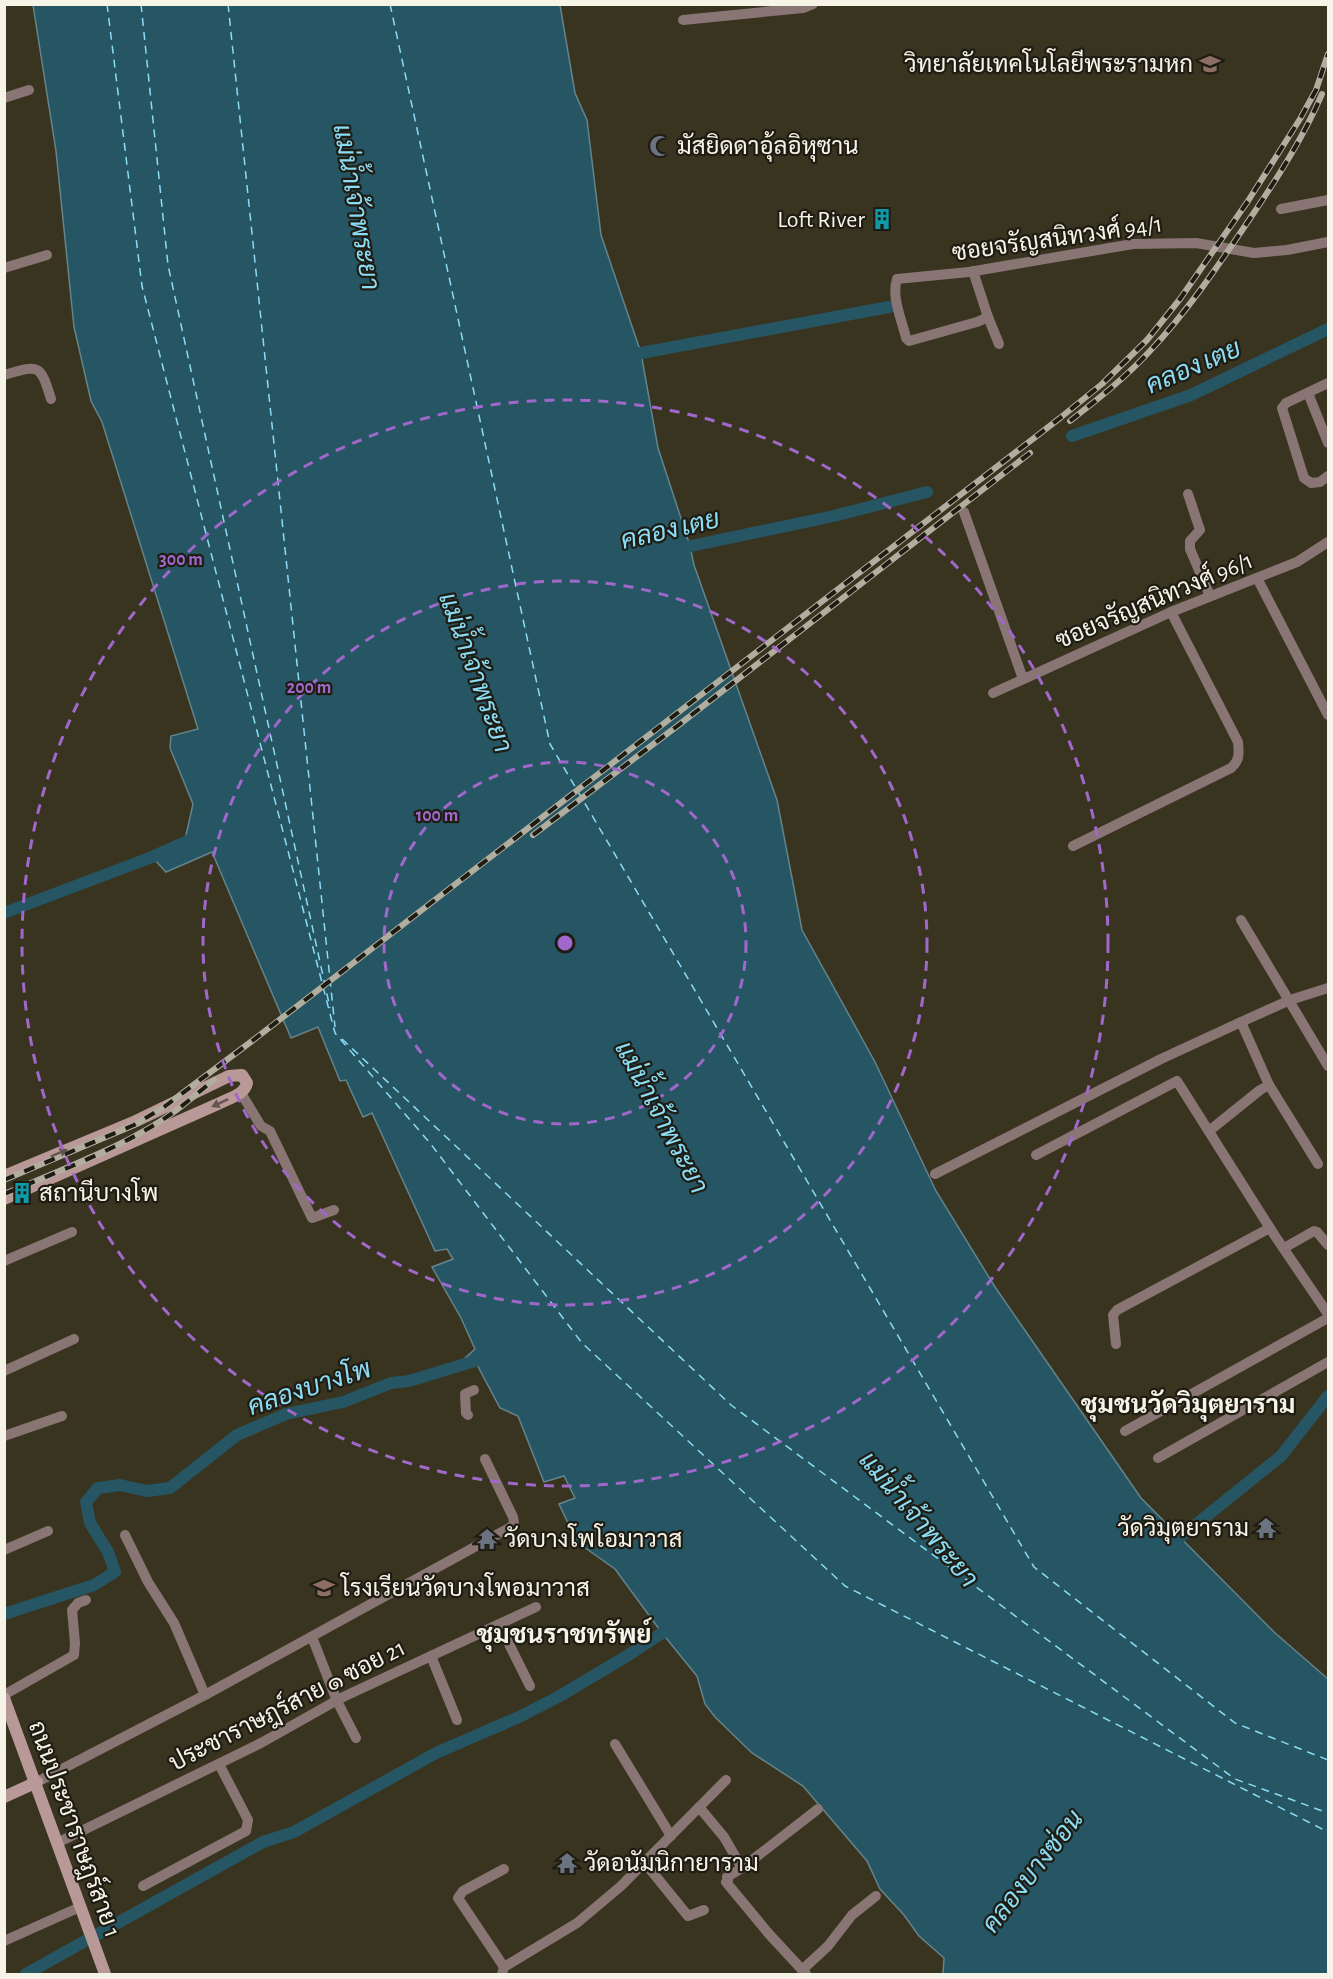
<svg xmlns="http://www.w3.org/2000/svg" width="1333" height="1979" font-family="'Alegreya Sans',Sarabun,sans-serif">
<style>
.water{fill:#265563;stroke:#64848b;stroke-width:1.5}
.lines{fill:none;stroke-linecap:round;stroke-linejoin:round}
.canal{stroke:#265563;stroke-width:12}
.ferry{stroke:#8bdcf5;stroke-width:1.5;stroke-dasharray:8 6;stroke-linecap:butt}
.street{stroke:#897573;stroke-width:10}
.secondary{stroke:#b99997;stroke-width:12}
.rail-casing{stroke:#b2ae9f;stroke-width:6}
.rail{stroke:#1e1c13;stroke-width:4;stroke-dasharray:11;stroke-linecap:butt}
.oneway{fill:#64544e}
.ring{fill:none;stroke:#a068cb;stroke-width:3;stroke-dasharray:10 8}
.labels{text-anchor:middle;stroke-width:4.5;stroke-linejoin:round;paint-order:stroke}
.poi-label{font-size:24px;fill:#f6f3e7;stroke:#1e1c13;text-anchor:start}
.street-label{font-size:24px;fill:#f6f3e7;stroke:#1e1c13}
.water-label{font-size:26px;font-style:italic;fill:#8bdcf5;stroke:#1e1c13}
.neighbourhood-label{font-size:26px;font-weight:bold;fill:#f6f3e7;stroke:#1e1c13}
.centre{fill:#a068cb;stroke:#1e1c13;stroke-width:3}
.ring-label{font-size:18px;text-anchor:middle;font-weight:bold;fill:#a068cb;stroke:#1e1c13;stroke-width:4.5;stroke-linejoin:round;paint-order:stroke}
</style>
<rect width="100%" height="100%" fill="#393420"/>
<polygon class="water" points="33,5 560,5 575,93 587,120 601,235 641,353 658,448 690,546 694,565 777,800 802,930 875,1062 936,1191 995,1287 1141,1498 1274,1632 1328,1679 1328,1974 943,1974 944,1958 919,1936 904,1915 880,1889 867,1861 803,1786 752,1753 715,1717 705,1704 697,1676 662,1633 615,1569 577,1542 559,1504 575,1498 564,1476 544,1482 518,1416 500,1408 475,1361 463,1360 475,1349 461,1318 432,1267 453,1259 447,1249 435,1251 372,1113 363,1117 346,1080 340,1081 318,1027 291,1038 212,852 166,872 152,857 162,857 184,844 193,804 170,748 171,736 198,729 102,422 91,401 74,327 56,151"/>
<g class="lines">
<g class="canal">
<polyline points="625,356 889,307"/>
<polyline points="1072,436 1191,395 1328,329"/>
<polyline points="677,549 834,516 927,492"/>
<polyline points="4,913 152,857 199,836"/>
<polyline points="1168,1547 1281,1456 1328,1396"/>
<polyline points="4,1614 94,1585 115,1572 108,1552 90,1523 86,1502 98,1488 120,1485 147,1491 170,1488 237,1435 286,1414 343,1402 391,1383 409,1381 475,1361 488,1355"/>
<polyline points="26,1974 263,1842 294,1832 436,1753 519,1717 558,1697 627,1656 662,1633 676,1626"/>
</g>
<g class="ferry">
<polyline points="107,4 142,286 335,1033 430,1143 582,1343 845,1586 1328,1832"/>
<polyline points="141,4 168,265 330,1008"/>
<polyline points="228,4 335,1027"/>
<polyline points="390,4 550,744 1034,1567 1235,1723 1328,1760"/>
<polyline points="342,1039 731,1405 1235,1779 1328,1813"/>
</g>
<g class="street">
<polyline points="683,20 803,8 813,4"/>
<polyline points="4,98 29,90"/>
<polyline points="1281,209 1328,200"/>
<polyline points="4,268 47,255"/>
<path d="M973,271l15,46 -11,5 -68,19 -3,-3c-4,-18 -15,-41 -9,-59l72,-7 164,-28 63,-1 58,10 33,-3 41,-8"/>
<polyline points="988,317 999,344"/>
<path d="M4,375c35,-10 36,-12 47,24"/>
<polyline points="1328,383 1286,403 1282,408 1304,478 1311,483 1320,482 1328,476"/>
<polyline points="1308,393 1328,443"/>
<polyline points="1188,494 1200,530 1190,541 1190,549 1210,596"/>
<polyline points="964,512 1023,679"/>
<polyline points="1257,578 1328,715"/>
<polyline points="993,693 1171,612 1297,562 1328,542"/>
<path d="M1073,846l158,-78c9,-8 8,-14 7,-26l-67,-130"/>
<polyline points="1241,920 1328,1066"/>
<polyline points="1269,1085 1318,1164"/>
<polyline points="241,1093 261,1126 270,1131 312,1218 334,1210"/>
<polyline points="1209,1131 1260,1090 1269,1085 1241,1022 1290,1000 1328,988"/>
<polyline points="1036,1155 1177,1081 1275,1236 1328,1314"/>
<polyline points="935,1174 1161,1059 1241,1022"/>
<polyline points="1284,1248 1314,1231 1317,1232 1328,1245"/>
<polyline points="4,1261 72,1232"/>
<polyline points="1116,1344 1113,1315 1117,1310 1270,1228"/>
<polyline points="4,1371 74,1339"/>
<polyline points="468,1415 466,1413 465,1394 474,1390"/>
<polyline points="1125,1431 1328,1318"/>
<polyline points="4,1436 62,1416"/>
<polyline points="1158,1458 1328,1362"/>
<polyline points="125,1535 148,1582 174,1623 205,1695"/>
<polyline points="4,1550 48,1531"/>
<polyline points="499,1624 530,1686"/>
<polyline points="312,1637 337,1701 356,1738"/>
<polyline points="431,1656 457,1720"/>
<polyline points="4,1695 74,1655 75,1643 72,1610 78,1603 86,1600"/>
<polyline points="615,1744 671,1836"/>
<polyline points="37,1782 205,1695 511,1527 514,1523 513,1517 485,1459"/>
<polyline points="699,1807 724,1837 742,1868 727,1877 728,1880 726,1882 769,1934 806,1974"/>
<polyline points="57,1843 261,1743 341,1698 536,1607"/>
<polyline points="645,1863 688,1916 704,1910"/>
<polyline points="742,1868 818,1809"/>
<polyline points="504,1869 463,1891 458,1898 504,1967"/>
<polyline points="143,1886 246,1831 248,1820 219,1764"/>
<polyline points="4,1941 80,1907"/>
<polyline points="802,1970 828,1946 852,1915 876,1896"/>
<polyline points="502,1974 504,1967 577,1923 621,1886 726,1780"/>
</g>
<g class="secondary">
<path d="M4,1176l132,-55 93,-45 13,-1 5,8c-2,11 -17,15 -27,20l-216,96"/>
<polyline points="4,1698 105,1974"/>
<polyline points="4,1797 37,1782"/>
</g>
<defs>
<g id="rail">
<path d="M1070,421c28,-22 55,-43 79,-69 39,-41 71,-89 102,-135 27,-40 52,-79 71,-123"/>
<polyline points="533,835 676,727 1030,453"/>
<polyline points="4,1180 134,1125 164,1107 252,1041 1060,418 1102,384 1147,340 1180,299 1248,201 1300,119 1316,90 1328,54"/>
<path d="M4,1194c53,-22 107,-42 155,-72 20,-12 37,-28 55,-42"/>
</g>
</defs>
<use href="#rail" class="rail-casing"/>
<use href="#rail" class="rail"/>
</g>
<defs><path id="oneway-solid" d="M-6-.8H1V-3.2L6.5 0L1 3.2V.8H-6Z" transform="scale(1.5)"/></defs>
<g class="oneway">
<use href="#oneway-solid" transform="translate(220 1103) rotate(155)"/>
<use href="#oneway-solid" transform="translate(59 1153) rotate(-23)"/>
</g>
<g class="ring">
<circle cx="565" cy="943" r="181"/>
<circle cx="565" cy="943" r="362"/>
<circle cx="565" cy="943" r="543"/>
</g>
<defs>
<symbol id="university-bare" viewBox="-9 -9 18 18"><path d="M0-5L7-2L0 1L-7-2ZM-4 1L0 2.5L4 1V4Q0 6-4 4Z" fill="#8d6e63" stroke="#1e1c13" stroke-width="2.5" paint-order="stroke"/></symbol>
<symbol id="mosque-bare" viewBox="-9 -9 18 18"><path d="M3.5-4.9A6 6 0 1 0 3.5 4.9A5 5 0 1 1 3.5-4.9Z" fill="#6b7280" stroke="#1e1c13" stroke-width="2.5" paint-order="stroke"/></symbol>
<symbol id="building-bare" viewBox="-9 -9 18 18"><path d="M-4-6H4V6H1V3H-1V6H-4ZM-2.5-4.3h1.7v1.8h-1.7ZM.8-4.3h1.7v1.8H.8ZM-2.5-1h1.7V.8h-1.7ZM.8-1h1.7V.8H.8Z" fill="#0f9aa8" stroke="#1e1c13" stroke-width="2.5" paint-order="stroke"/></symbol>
<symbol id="temple-bare" viewBox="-9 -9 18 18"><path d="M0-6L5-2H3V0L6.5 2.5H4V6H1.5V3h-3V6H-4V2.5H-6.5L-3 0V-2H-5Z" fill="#6b7280" stroke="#1e1c13" stroke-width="2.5" paint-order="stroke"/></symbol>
<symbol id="school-bare" viewBox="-9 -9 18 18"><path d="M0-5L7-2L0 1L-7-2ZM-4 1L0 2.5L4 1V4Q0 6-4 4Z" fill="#8d6e63" stroke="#1e1c13" stroke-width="2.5" paint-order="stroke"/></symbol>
</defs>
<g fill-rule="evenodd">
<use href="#university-bare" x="1195" y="49" width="30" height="30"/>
<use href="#mosque-bare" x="645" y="131" width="30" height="30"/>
<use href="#building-bare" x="867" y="204" width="30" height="30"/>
<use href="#building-bare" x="7" y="1178" width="30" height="30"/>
<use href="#temple-bare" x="1251" y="1513" width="30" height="30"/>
<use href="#temple-bare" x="472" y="1524" width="30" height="30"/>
<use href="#school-bare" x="309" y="1573" width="30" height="30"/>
<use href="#temple-bare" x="552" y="1848" width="30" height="30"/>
</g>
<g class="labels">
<g class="poi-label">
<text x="1193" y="72" text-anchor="end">วิทยาลัยเทคโนโลยีพระรามหก</text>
<text x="677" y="154">มัสยิดดาอุ้ลอิหุซาน</text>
<text x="865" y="227" text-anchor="end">Loft River</text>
<text x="39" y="1201">สถานีบางโพ</text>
<text x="1249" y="1536" text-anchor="end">วัดวิมุตยาราม</text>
<text x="504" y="1547">วัดบางโพโอมาวาส</text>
<text x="341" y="1596">โรงเรียนวัดบางโพอมาวาส</text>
<text x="584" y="1871">วัดอนัมนิกายาราม</text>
</g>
<g class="street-label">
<text transform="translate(1057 238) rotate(-8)" y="8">ซอยจรัญสนิทวงศ์ 94/1</text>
<text transform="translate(1154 600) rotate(-23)" y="8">ซอยจรัญสนิทวงศ์ 96/1</text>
<text transform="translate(287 1705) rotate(-27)" y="8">ประชาราษฎร์สาย ๑ ซอย 21</text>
<text transform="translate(75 1829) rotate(70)" y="8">ถนนประชาราษฎร์สาย 1</text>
</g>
<g class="water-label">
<text transform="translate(357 207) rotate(80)" y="9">แม่น้ำเจ้าพระยา</text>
<text transform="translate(1193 366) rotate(-23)" y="9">คลอง เตย</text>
<text transform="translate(670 529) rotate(-13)" y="9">คลอง เตย</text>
<text transform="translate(476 672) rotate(70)" y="9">แม่น้ำเจ้าพระยา</text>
<text transform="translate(662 1117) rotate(62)" y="9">แม่น้ำเจ้าพระยา</text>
<text transform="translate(309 1387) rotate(-18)" y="9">คลองบางโพ</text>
<text transform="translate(919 1519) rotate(50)" y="9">แม่น้ำเจ้าพระยา</text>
<text transform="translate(1032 1871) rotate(-52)" y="9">คลองบางซ่อน</text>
</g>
<g class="neighbourhood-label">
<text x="1188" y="1413">ชุมชนวัดวิมุตยาราม</text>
<text x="564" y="1643">ชุมชนราชทรัพย์</text>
</g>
</g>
<circle cx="565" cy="943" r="9" class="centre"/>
<g class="ring-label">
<text x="181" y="565">300 m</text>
<text x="309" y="693">200 m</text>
<text x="437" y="821">100 m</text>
</g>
<rect width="1333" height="1979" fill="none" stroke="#f6f3e7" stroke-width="12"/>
</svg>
